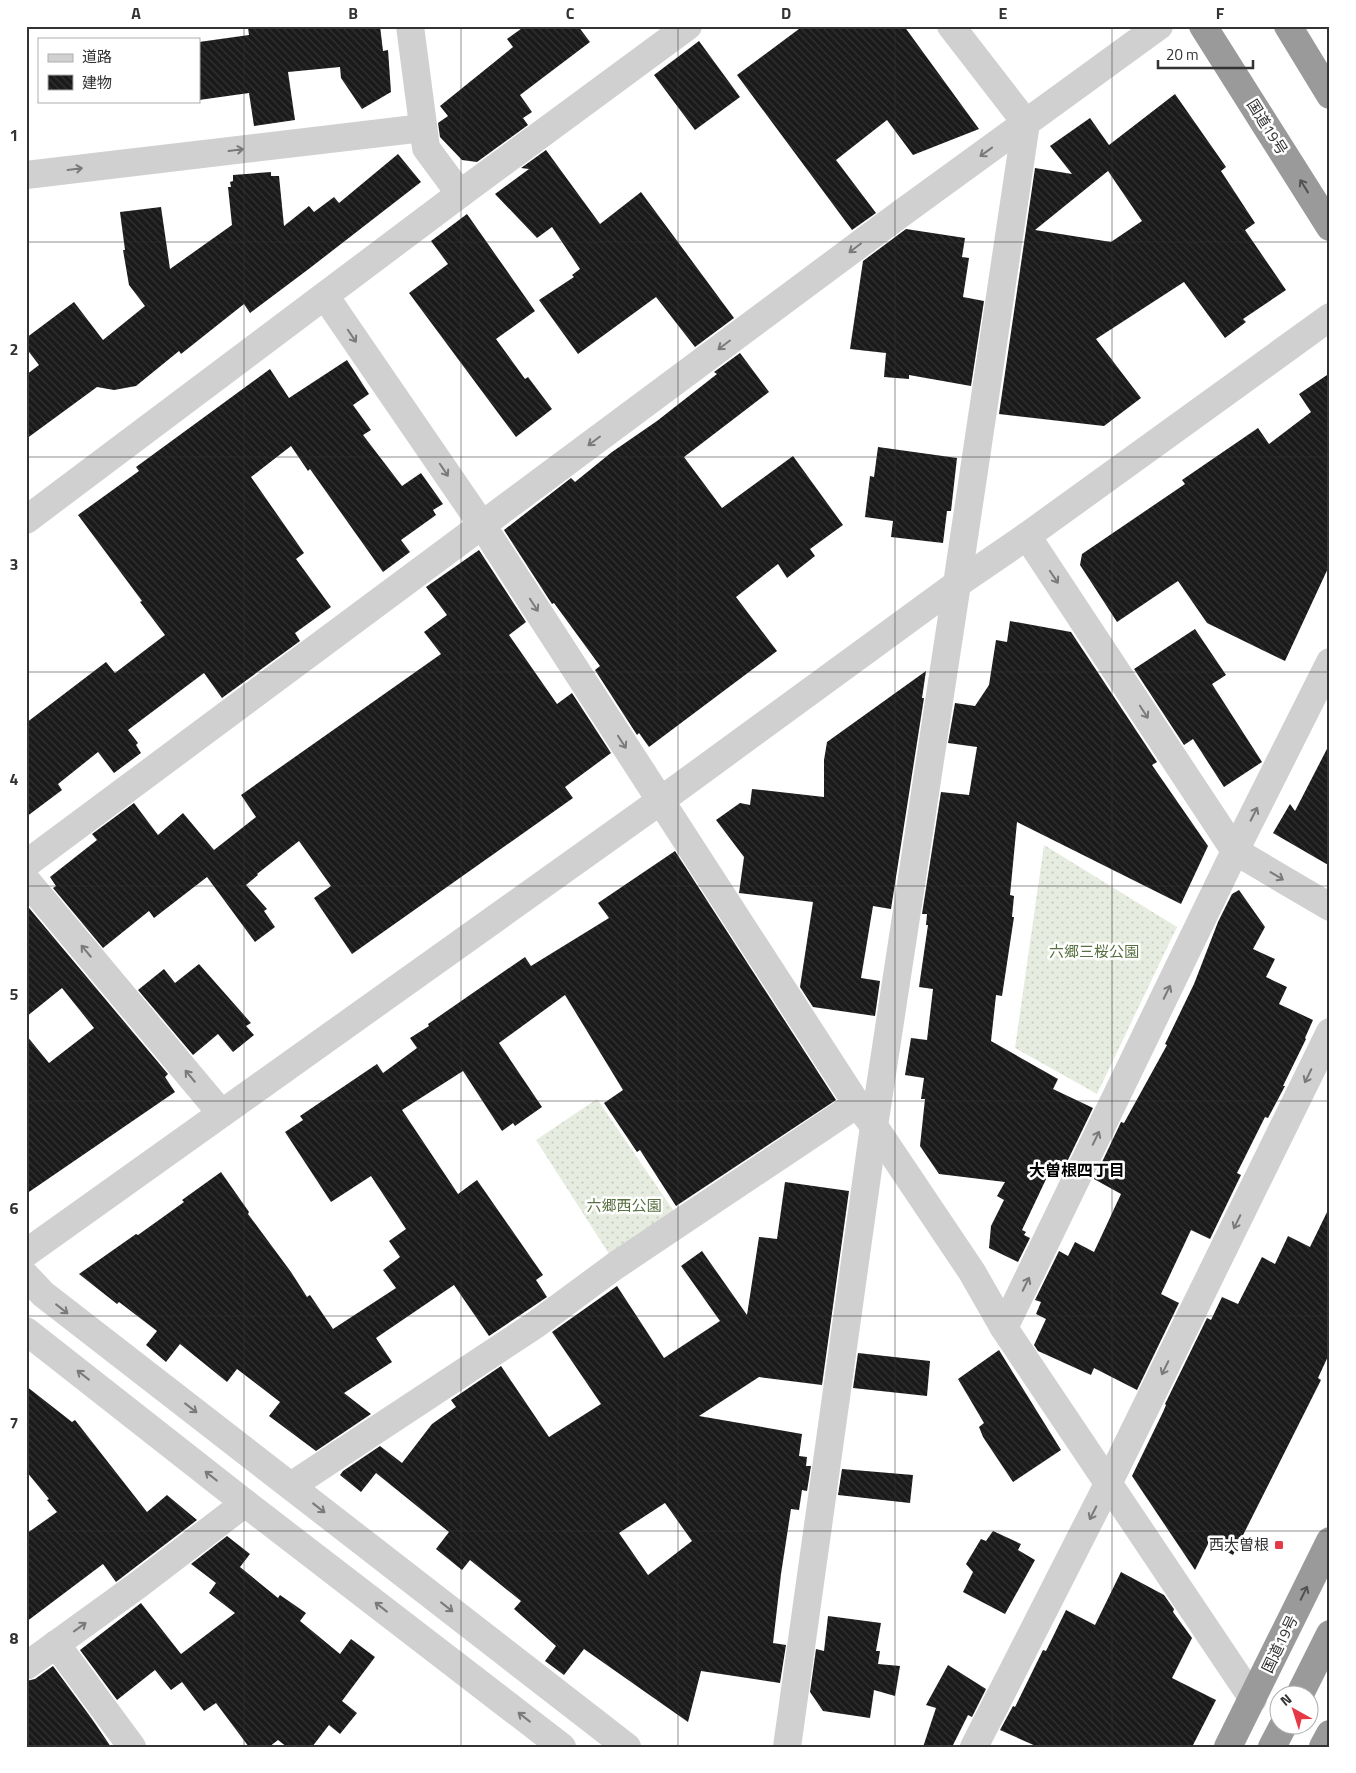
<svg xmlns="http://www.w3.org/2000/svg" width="1356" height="1773" font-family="'Titillium Web','Noto Sans JP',sans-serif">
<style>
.grass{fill:url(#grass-dots)}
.building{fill:url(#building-back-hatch);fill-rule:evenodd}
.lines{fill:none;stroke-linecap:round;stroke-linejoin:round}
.minor{stroke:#d0d0d0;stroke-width:28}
.highway{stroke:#9a9a9a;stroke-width:28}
.oneway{stroke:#7a7a7a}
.oneway2{stroke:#525252}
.grid{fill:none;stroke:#333;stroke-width:1;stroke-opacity:0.55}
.poi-dot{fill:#e63946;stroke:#fff;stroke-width:2}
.labels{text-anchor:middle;stroke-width:5;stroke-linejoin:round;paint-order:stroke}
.street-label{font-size:15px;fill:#333;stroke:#fff}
.park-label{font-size:15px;fill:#56703f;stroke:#fff}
.poi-label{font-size:15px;fill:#333;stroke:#fff;text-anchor:end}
.neighbourhood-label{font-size:16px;font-weight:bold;fill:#000;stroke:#fff}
.neatline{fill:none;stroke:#333;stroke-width:2}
.grid-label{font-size:16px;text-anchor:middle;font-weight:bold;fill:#333}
</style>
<defs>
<pattern id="grass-dots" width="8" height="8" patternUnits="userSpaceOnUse" patternTransform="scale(1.25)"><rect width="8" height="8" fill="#e6ecdf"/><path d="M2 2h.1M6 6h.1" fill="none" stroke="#c6cbc0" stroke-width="1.8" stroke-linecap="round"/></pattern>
<pattern id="building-back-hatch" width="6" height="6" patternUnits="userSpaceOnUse" patternTransform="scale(1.25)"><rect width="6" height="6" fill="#1a1a1a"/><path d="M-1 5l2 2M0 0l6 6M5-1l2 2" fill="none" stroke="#333"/></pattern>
</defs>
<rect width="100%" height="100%" fill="#fff"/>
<g class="grass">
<polygon points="1044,845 1177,927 1097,1094 1015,1048"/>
<polygon points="597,1099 678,1217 613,1260 536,1140"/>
</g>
<g class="building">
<polygon points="264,26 380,26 383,51 388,50 391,92 362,109 341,78 340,67 288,72 295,120 254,126 249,93 199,100 199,42 249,35 248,28"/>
<polygon points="525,26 578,26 590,42 520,95 532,112 523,118 528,125 477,162 462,160 440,137 438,123 448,116 440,106 513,47 507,39"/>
<polygon points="803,26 904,26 979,129 913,155 887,120 864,138 836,160 876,213 852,230 737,75"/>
<polygon points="699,41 740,97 695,130 654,75"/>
<path d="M1175,94l51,73 -5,4 34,52 -10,7 41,60 -43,29 3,3 -21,16 -41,-56 -88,57 45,59 -37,28 -105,-12 36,-246 37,6 -22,-28 40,-28 19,27zM1108,171l34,50 -31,21 -76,-12z"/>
<polygon points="546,150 600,224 641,192 734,318 695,347 656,297 578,354 539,300 574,277 572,275 580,269 552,227 537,238 495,194 529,169 521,168"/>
<polygon points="398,154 421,182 310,268 250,313 244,304 181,354 179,351 136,386 114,390 97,387 26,439 26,375 39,365 26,348 26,338 74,302 103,340 145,306 129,285 123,250 125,250 120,212 161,207 170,269 232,225 228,187 231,187 230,182 233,181 233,175 271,172 271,176 279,176 284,226 309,206 314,212 334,197 339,203"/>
<polygon points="467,214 535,311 496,339 525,379 528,377 552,409 516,437 409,293 448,264 431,241"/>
<polygon points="906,229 965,238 962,257 969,258 963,297 984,301 971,386 909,375 909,379 884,377 886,353 850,349 863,261"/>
<polygon points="740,353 769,392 684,457 722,508 793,456 843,525 810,549 815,556 787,578 778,564 736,597 777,651 649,747 639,733 637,735 595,670 600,666 554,603 552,604 504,530 571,478 575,482 612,452 657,421 717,374 714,372"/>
<polygon points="347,360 369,394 353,405 371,430 363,435 402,486 421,473 443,504 433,510 436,515 401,540 410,552 383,572 310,469 308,471 291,446 251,477 304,553 296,559 331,607 295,633 300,641 222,698 204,673 128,730 138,743 136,745 141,753 114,773 98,752 58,784 62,790 26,817 26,723 106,662 115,673 165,635 140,602 142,601 78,515 139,471 136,467 270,369 289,398"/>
<polygon points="1330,373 1330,564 1285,661 1207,623 1178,581 1117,622 1080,565 1082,554 1185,484 1182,480 1258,428 1269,444 1311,412 1299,394"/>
<polygon points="878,447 957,458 951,511 947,511 943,543 891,537 893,521 865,517 870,476 874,477"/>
<polygon points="479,550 526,622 509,635 557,704 572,693 611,753 565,787 573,798 352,954 314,898 331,886 299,841 257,874 258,875 246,885 267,909 264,911 275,927 255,942 207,877 154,918 149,911 103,948 53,888 56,886 50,877 97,840 92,834 134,803 158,835 183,813 214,850 256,817 241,795 441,654 424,632 447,615 426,587"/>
<polygon points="1010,621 1071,632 1157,762 1152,765 1208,846 1181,904 1017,822 1010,895 1014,896 1012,917 1014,917 1002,996 996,995 991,1041 1058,1079 1053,1089 1093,1108 1066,1164 1059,1160 1050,1176 1048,1175 1022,1230 1026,1232 1024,1235 1030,1238 1018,1262 989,1248 991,1226 1004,1200 997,1196 1005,1182 939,1174 920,1146 925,1099 921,1099 924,1078 905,1075 911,1038 927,1040 933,989 919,987 928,925 926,925 927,914 922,914 941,792 969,795 977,747 948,743 955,703 975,706 989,685 996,640 1007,642"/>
<polygon points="1195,629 1226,675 1212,684 1262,762 1224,787 1193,739 1184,745 1134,669"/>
<polygon points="926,671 922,698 924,698 891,909 873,906 861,978 880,981 875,1016 813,1007 800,987 813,902 739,893 744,857 716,820 740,803 750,805 752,789 824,797 824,760 827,742"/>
<polygon points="1330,743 1330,866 1273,833 1290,804 1295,811"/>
<polygon points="675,851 836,1100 676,1206 640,1150 637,1152 604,1103 623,1090 565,995 499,1043 542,1107 515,1126 513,1123 502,1131 463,1071 402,1110 458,1194 477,1180 543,1275 536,1280 547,1297 489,1336 454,1285 376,1338 392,1362 344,1393 371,1414 316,1451 269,1416 280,1402 237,1369 227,1382 180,1344 166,1362 146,1345 157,1331 119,1302 117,1304 79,1274 136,1234 138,1235 184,1202 182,1200 221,1172 249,1212 248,1214 291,1272 307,1297 310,1295 333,1329 396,1288 383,1270 400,1257 389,1241 406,1229 371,1176 331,1202 285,1132 303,1120 300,1116 377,1064 383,1073 417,1048 410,1038 429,1026 428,1024 525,957 531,966 609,918 598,903"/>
<polygon points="1239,890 1265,927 1253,949 1275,959 1266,977 1287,987 1279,1004 1313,1020 1305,1038 1306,1039 1283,1086 1285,1086 1268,1118 1265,1117 1237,1173 1241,1175 1210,1239 1191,1230 1161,1294 1179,1303 1137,1390 1094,1368 1091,1375 1038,1351 1034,1345 1046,1319 1036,1314 1041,1302 1035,1300 1059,1251 1068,1256 1075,1242 1094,1252 1121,1194 1094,1179 1121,1122 1124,1123 1167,1045 1165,1044 1194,984 1218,922 1232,894"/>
<polygon points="29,908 168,1074 165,1077 175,1092 26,1194 26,1035 49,1063 94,1028 62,988 26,1017 26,911"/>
<polygon points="199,964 251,1023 246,1026 254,1035 233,1052 218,1034 193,1055 138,990 164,969 175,983"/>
<path d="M785,1182l64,9 -27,194 -63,-8 -60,39 103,18 -3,22 8,1 -1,9h5l-4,25 -5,-1 -3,20 -8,-1 -10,65 -8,69 13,2 -6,38 -79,-12 -13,51 -104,-73 -20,26 -19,-14 11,-15 -42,-37 7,-8 -51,-41 -8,10 -26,-21 13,-17 -73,-59 -15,19 -21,-17 3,-4 37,-25 22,17 30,-39 24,-17 -5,-7 50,-34 48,71 52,-33 -49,-72 65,-46 47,72 56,-37 -39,-55 21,-15 45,64 12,-78 18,2zM665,1503l27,38 -44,34 -29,-42z"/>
<polygon points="1330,1206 1330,1352 1318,1378 1321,1380 1233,1555 1209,1542 1195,1570 1132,1476 1163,1412 1166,1405 1165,1404 1207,1318 1211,1320 1222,1297 1238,1304 1262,1257 1275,1264 1288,1236 1310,1247"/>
<polygon points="999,1350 1061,1450 1013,1482 983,1437 979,1427 984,1423 958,1379"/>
<polygon points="858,1353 930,1361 927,1396 853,1388"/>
<polygon points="26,1386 72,1422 75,1420 147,1512 167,1495 197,1520 116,1582 103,1564 26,1622 26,1534 57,1512 47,1500 49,1499 26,1471"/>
<polygon points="842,1469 913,1475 910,1503 838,1495"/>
<polygon points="993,1531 1021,1544 1018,1550 1035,1560 1005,1614 963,1592 973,1572 966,1564 981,1539 986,1541"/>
<polygon points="227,1536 250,1554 240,1567 278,1598 280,1595 306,1613 300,1621 340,1654 351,1639 375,1657 342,1701 357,1713 340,1734 329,1725 312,1747 287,1747 278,1740 269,1747 249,1747 216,1703 204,1711 182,1682 171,1690 155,1670 117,1700 80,1650 141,1603 181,1654 235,1613 209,1593 216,1583 191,1564"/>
<polygon points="1121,1572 1164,1595 1174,1609 1173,1612 1192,1638 1172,1678 1216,1700 1192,1747 1038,1747 1000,1730 1013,1706 1015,1707 1043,1650 1046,1651 1066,1610 1095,1625"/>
<polygon points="828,1616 881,1623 876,1651 880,1651 878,1664 900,1666 895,1696 874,1690 870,1718 823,1711 810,1692 816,1649 824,1651"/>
<polygon points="948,1665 986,1689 972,1717 968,1715 952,1747 923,1747 936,1708 926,1705"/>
<polygon points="53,1666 92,1719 111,1747 26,1747 26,1681 35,1679"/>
</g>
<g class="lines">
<g class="minor">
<polyline points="410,26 426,148 460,194"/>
<polyline points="26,175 423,128"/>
<polyline points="325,296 482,525 857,1104 874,1126 972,1272 1004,1328 1253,1699"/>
<polyline points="26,520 460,194 688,26"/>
<polyline points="1027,536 1235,851 1330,907"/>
<polyline points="26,864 899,215 1159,26"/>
<polyline points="26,880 221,1113"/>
<polyline points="26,1253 660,801 957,584 1027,536 1330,317"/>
<polyline points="26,1276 43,1294 627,1747"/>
<polyline points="1004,1328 1235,851 1330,662"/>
<polyline points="26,1331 245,1503 562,1747"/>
<polyline points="291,1486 535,1325 615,1266 857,1104"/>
<polyline points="56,1644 132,1747"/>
<polyline points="26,1666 138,1585 245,1503"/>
<polyline points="787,1747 874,1126 957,584 1026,123 951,26"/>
<polyline points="974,1747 1108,1484 1330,1032"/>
</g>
<g class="highway">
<polyline points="1203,26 1330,227"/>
<polyline points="1288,26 1330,95"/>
<polyline points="1299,1696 1330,1634"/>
<polyline points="1228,1747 1330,1541"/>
<polyline points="1272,1747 1283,1726"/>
<polyline points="1323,1747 1330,1734"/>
</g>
</g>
<defs><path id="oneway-shaft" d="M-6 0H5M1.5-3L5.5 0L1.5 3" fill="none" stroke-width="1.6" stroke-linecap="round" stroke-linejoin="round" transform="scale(1.25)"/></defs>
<g class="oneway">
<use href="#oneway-shaft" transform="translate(236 150) rotate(-7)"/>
<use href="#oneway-shaft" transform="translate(986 152) rotate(144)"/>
<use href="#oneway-shaft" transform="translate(75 169) rotate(-7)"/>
<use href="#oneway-shaft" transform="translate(855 248) rotate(143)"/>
<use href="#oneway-shaft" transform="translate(352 336) rotate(56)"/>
<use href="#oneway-shaft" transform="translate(724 345) rotate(143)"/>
<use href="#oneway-shaft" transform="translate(594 441) rotate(143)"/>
<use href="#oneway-shaft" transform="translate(444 470) rotate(56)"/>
<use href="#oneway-shaft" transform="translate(1054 577) rotate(56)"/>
<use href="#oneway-shaft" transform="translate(534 605) rotate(57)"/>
<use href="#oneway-shaft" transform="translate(1144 712) rotate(57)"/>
<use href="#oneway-shaft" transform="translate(622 742) rotate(57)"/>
<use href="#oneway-shaft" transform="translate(1254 814) rotate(-63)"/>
<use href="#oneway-shaft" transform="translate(1277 876) rotate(31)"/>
<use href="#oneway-shaft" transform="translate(86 951) rotate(-130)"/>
<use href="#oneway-shaft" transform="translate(1167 992) rotate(-64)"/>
<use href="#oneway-shaft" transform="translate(190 1076) rotate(-130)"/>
<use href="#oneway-shaft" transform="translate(1308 1076) rotate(116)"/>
<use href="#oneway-shaft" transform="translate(1096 1138) rotate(-64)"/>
<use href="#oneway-shaft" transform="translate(1237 1222) rotate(116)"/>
<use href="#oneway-shaft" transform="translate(1026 1284) rotate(-64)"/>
<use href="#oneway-shaft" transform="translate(62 1309) rotate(38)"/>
<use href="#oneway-shaft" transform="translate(1165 1368) rotate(116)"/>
<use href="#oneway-shaft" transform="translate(83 1375) rotate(-142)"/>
<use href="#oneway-shaft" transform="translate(191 1408) rotate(38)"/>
<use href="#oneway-shaft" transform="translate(211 1476) rotate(-142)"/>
<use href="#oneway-shaft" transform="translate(319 1508) rotate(38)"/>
<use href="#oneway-shaft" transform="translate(1093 1513) rotate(117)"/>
<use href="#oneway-shaft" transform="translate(381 1607) rotate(-142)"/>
<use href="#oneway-shaft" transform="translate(447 1607) rotate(38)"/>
<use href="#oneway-shaft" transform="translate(80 1627) rotate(-36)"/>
<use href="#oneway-shaft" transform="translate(524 1717) rotate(-142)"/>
</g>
<g class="oneway2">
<use href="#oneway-shaft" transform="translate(1304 186) rotate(-122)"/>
<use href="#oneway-shaft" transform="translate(1304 1593) rotate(-64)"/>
</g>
<path class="grid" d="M244,26v1721M461,26v1721M678,26v1721M895,26v1721M1112,26v1721M26,242h1304M26,457h1304M26,672h1304M26,886h1304M26,1101h1304M26,1316h1304M26,1531h1304"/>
<rect class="poi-dot" x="1274" y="1540" width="10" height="10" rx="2.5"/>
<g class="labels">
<g class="street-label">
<text transform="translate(1267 127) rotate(58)" y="5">国道19号</text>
<text transform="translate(1280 1644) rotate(-64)" y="5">国道19号</text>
</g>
<g class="park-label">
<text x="1094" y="957">六郷三桜公園</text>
<text x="624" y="1211">六郷西公園</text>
</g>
<g class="poi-label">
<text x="1269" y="1550">西大曽根</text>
</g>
<g class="neighbourhood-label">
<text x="1077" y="1176">大曽根四丁目</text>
</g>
</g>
<rect width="1356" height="1773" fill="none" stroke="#ffffff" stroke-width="55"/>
<rect x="38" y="38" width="162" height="65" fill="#ffffff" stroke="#adadad"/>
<rect x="48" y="54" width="25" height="8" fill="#d0d0d0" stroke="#adadad"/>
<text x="82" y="62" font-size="15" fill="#333333">道路</text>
<rect x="48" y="75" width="25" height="15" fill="url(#building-back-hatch)" stroke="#adadad"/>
<text x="82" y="88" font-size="15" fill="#333333">建物</text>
<g transform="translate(1294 1710) rotate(321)"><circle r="24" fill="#ffffff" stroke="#adadad"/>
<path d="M0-4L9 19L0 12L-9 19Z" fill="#e63946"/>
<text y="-8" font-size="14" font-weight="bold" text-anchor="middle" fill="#333333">N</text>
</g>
<path d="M1158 60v8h95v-8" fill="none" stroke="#333333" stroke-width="2.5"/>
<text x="1166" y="60" font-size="15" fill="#333333" stroke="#ffffff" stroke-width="4" paint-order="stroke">20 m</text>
<rect x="28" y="28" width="1300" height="1718" class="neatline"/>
<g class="grid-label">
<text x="136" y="19">A</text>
<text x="353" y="19">B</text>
<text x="570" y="19">C</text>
<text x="786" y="19">D</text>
<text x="1003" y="19">E</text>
<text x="1220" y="19">F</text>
<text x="14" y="141">1</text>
<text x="14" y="355">2</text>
<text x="14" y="570">3</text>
<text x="14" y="785">4</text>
<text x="14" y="1000">5</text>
<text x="14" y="1214">6</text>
<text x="14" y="1429">7</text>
<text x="14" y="1644">8</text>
</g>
</svg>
